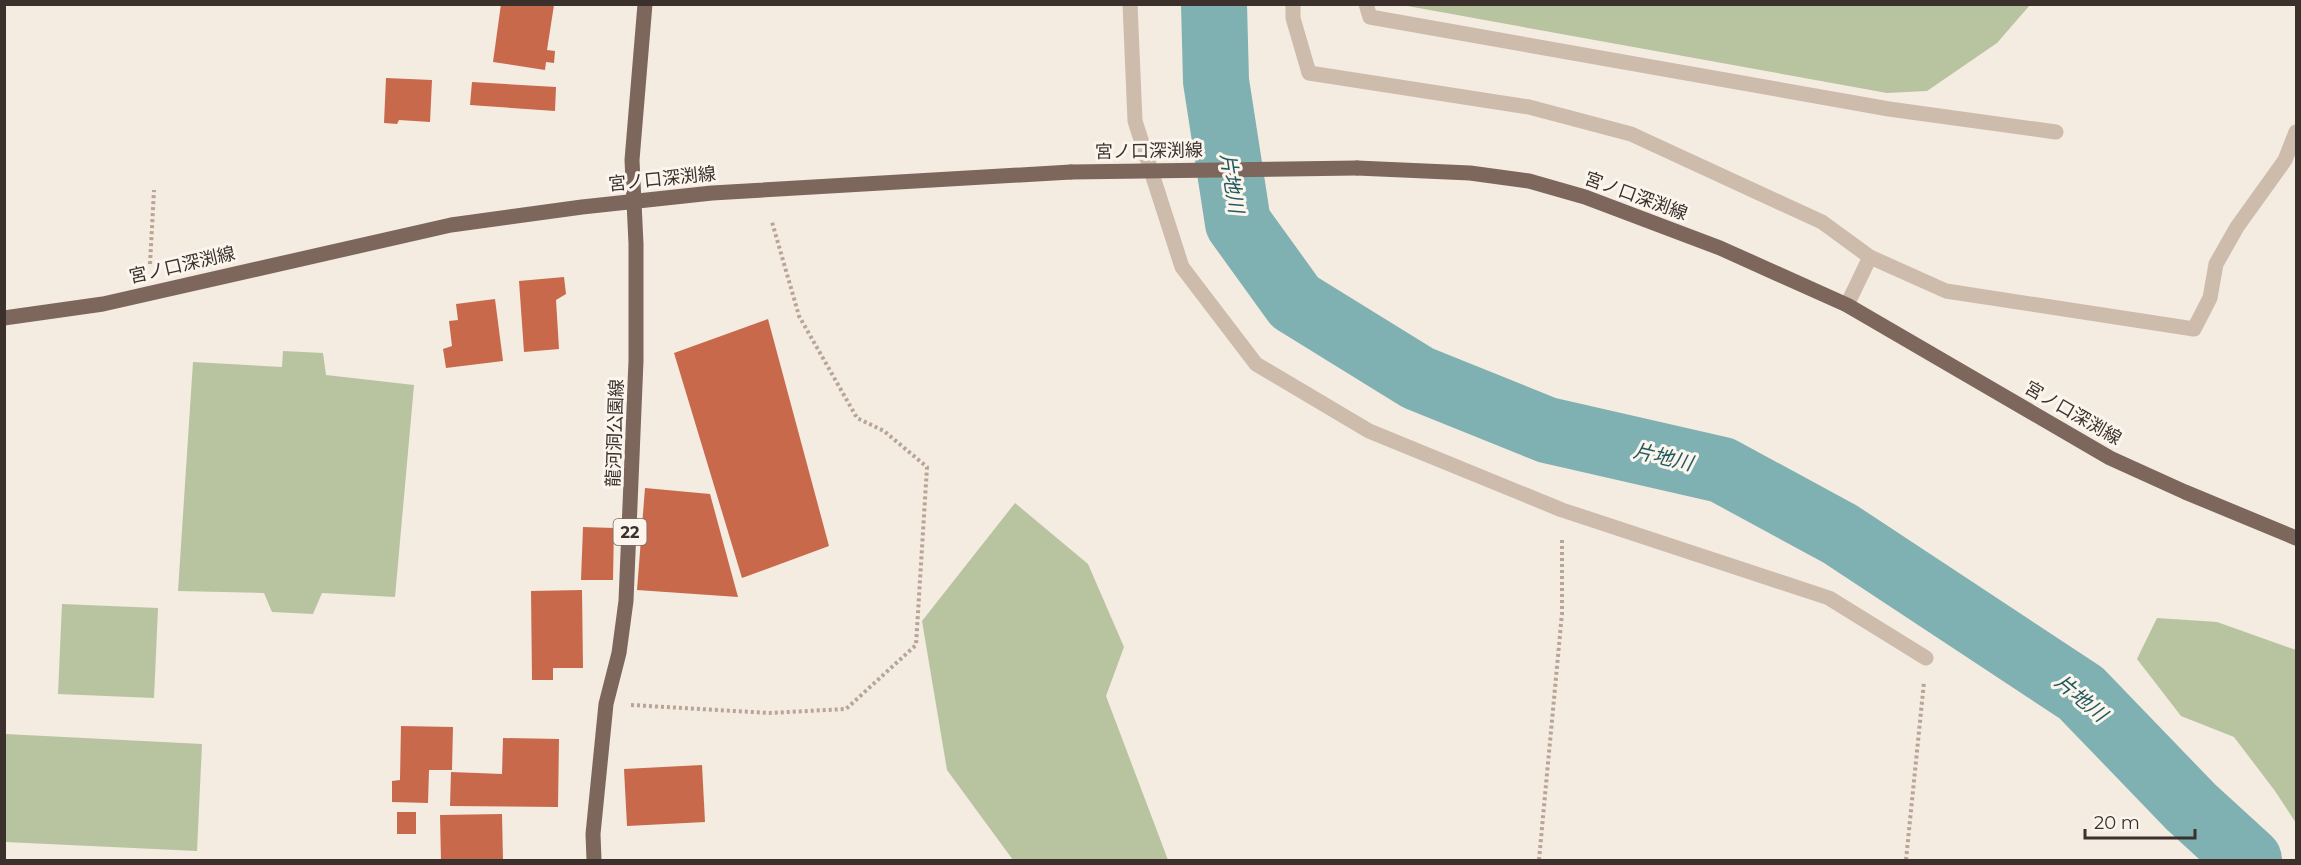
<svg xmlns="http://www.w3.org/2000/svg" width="2301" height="865" font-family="Montserrat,'Noto Sans JP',sans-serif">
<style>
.green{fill:#b8c4a0}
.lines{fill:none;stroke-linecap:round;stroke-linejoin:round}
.river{stroke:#7fb0b2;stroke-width:66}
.building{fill:#c8694b}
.path{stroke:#b9a596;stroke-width:4;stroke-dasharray:3 3;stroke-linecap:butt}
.minor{stroke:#cdbbac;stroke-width:15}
.major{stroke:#7d675c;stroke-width:15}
.major-bridge{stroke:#7d675c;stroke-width:15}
.labels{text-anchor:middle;stroke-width:6;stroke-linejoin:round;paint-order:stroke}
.shield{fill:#fbf5ee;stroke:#756b66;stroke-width:1.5}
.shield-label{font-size:16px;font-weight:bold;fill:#3b302b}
.street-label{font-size:18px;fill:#3b302b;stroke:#fbf5ee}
.water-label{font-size:20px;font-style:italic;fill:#1f5a5e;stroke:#fbf5ee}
</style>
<rect width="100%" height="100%" fill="#f4ebe1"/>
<g class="green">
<polygon points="1402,5 2030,5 1997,43 1927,91 1887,93"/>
<polygon points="283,351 323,353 326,375 414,385 395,597 322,593 313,614 272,612 264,593 178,591 193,362 282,367"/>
<polygon points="1015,503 1088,564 1124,647 1106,696 1168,860 1013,860 947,770 922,621"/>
<polygon points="62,604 158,608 154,698 58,694"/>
<polygon points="2157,618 2217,622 2296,650 2296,823 2275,791 2234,737 2181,716 2137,659"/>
<polygon points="5,734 202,744 197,851 5,842"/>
</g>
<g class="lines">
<polyline class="river" points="1214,4 1216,81 1238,223 1295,302 1418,378 1547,430 1722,470 1840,534 2081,693 2191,807 2249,860"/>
</g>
<g class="building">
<polygon points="501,4 554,5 547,50 555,51 554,63 546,62 545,70 493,62"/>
<polygon points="386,78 432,80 430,122 399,120 397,124 384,123"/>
<polygon points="472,82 556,87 555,111 470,105"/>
<polygon points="564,277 566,294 556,300 559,349 524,352 519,281"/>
<polygon points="495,299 503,361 446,368 443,349 452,346 449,321 458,320 456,304"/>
<polygon points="768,319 829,546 742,578 674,353"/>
<polygon points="645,488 710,494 738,597 637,590"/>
<polygon points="583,527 614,528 613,580 581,580"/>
<polygon points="582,590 583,668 553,668 553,680 532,680 531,591"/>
<polygon points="401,726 453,727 452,770 429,770 428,803 392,802 392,781 400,780"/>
<polygon points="503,738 559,739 558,807 450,806 451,772 502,774"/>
<polygon points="702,765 705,822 627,826 624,769"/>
<rect x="397" y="812" width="19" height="22"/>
<polygon points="502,814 503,860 441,860 440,815"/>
</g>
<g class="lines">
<g class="path">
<polyline points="150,264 154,190"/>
<polyline points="631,705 769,713 846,709 916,645 927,467 884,431 857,418 799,316 772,222"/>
<polyline points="1539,860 1562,613 1562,538"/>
<polyline points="1906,860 1924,682"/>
</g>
<g class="minor">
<polyline points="1130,4 1135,121 1182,267 1256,364 1369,431 1562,510 1829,598 1926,658"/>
<polyline points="1293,4 1293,18 1309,73 1529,107 1631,134 1822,222 1870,257"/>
<polyline points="1366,4 1370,17 1889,109 2056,132"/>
<polyline points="1847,305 1870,257 1946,291 2194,329 2210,298 2216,264 2237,227 2285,160 2296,132"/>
</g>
<g class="major">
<polyline points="1357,168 1470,173 1529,181 1585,197 1720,248 1847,305 2110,458 2185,492 2296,538"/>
<polyline points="4,318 103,304 451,225 582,207 712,193 1071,172"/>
<polyline points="594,860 593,834 606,704 619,653 626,601 636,361 636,244 632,160 645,4"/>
</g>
<polyline class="major-bridge" points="1071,172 1357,168"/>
</g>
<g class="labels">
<rect class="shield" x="613.5" y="519" width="33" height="26" rx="4.5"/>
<g class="shield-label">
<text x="630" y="538">22</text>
</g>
<g class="street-label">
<text transform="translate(1149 151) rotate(-1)" y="6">宮ノ口深渕線</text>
<text transform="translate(662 179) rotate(-6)" y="6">宮ノ口深渕線</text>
<text transform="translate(1636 196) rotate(20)" y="6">宮ノ口深渕線</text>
<text transform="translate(182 265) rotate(-13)" y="6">宮ノ口深渕線</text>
<text transform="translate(2073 413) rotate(30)" y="6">宮ノ口深渕線</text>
<text transform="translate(615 433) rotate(-88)" y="6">龍河洞公園線</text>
</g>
<g class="water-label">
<text transform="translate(1232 183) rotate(81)" y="7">片地川</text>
<text transform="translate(1663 457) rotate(13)" y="7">片地川</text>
<text transform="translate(2081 698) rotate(40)" y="7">片地川</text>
</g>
</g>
<rect width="2301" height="865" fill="none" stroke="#3b302b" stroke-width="12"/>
<path d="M2085 829v9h110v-9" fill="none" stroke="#3b302b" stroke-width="3"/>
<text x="2094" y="829" font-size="18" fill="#3b302b" stroke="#fbf5ee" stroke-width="4.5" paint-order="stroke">20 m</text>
</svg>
